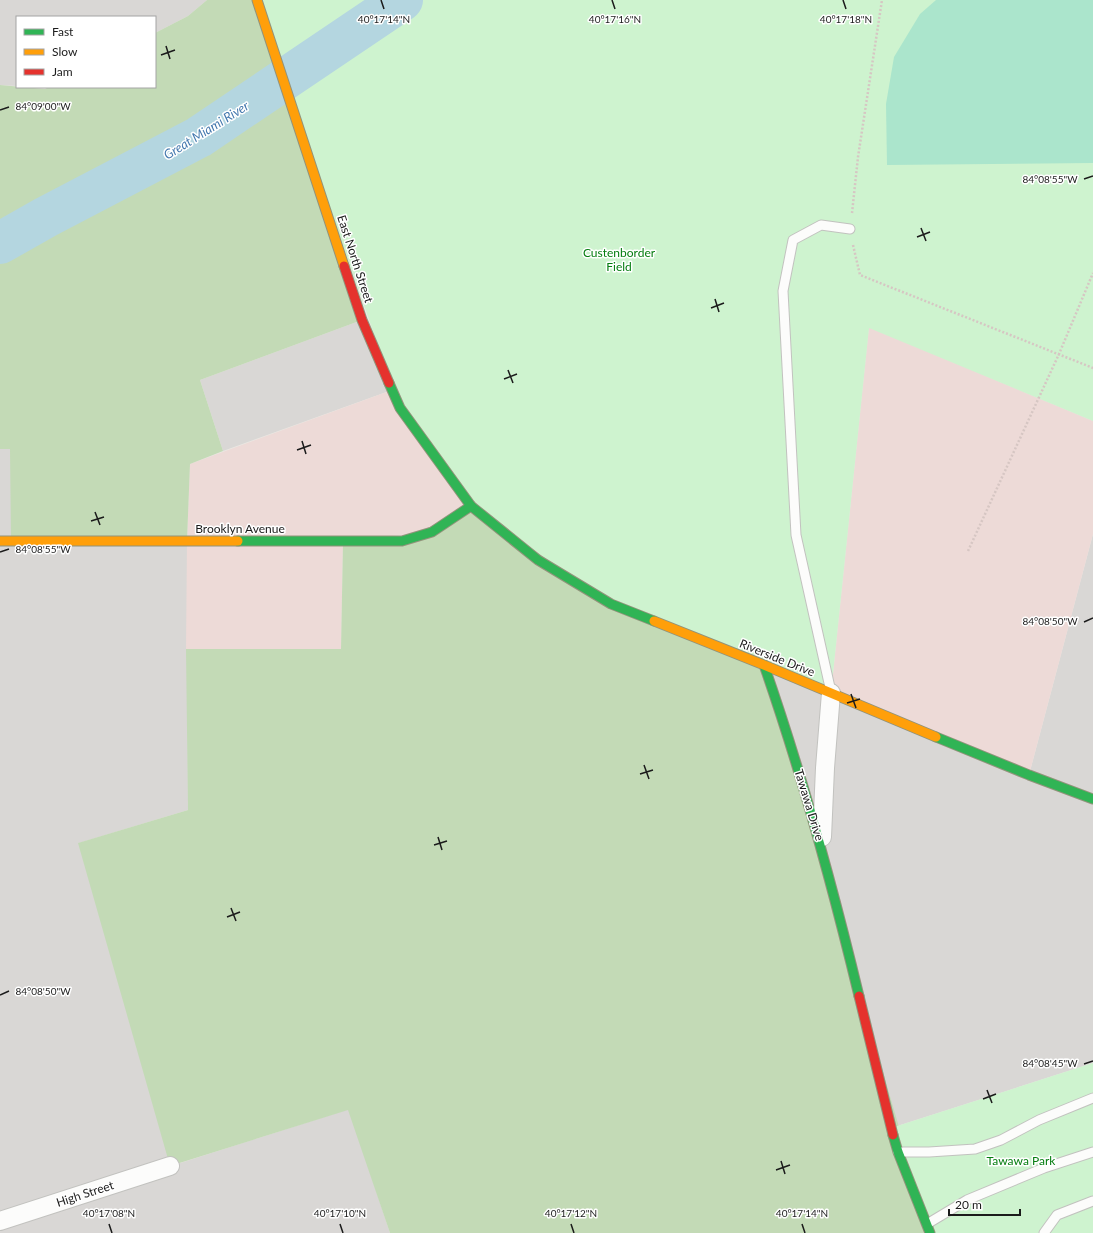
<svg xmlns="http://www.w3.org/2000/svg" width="1093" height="1233" font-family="Lato,sans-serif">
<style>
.residential{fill:#d9d7d5}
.commercial{fill:#eddad7}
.forest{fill:#c3dab6}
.park{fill:#cef3cf}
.pitch{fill:#abe5cc}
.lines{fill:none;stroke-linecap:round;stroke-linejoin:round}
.river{stroke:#b4d6e0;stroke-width:42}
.lane-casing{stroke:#c2c2bf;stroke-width:11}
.street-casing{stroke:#c2c2bf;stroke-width:20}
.fast-casing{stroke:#92937b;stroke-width:11}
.slow-casing{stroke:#92937b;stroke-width:11}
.jam-casing{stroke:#92937b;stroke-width:11}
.path{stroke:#d6c6c3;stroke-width:2.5;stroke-dasharray:2 2;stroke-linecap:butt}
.lane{stroke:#fcfcfb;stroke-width:9}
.street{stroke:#fcfcfb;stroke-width:18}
.fast{stroke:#30b455;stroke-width:9}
.slow{stroke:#ff9f0a;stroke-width:9}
.jam{stroke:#e5322d;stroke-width:9}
.ticks{fill:none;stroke:#1b1b1b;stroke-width:1.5}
.labels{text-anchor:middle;stroke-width:3;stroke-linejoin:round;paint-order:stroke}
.park-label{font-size:12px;fill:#057d10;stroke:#fff}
.street-label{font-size:12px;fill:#1b1b1b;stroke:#fff}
.water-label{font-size:13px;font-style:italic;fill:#4478ae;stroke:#fff}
.ticks-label{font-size:10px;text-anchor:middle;fill:#1b1b1b;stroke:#fff;stroke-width:3;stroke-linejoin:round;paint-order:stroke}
</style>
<rect width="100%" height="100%" fill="#eae8e3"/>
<g class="residential">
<polygon points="0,0 207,0 188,16 155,33 155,17 17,17 17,86 0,85"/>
<polygon points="362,320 392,390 223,451 200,380"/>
<polygon points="0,449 10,449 187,541 188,810 79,843 171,1166 349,1109 390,1233 0,1233"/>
<polygon points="1093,534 1093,1063 891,1128 764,665 1029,775"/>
</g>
<g class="commercial">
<polygon points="869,327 1093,421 1093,534 1029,775 831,693"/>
<polygon points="392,390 471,506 432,532 343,541 341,649 186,649 187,541 190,464"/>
</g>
<g class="forest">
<polygon points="207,0 257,0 362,320 200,380 223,451 190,464 187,541 11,541 10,449 0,449 0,85 45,89 49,87 155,87 155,33 188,16"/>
<polygon points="471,506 764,665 930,1233 390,1233 348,1110 170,1166 78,843 188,810 186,649 341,649 343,541 402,541"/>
</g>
<g class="park">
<polygon points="257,0 1093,0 1093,421 869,328 831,693 611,604 471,506 400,408"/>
<polygon points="1093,1063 1093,1233 930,1233 891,1128"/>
</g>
<polygon class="pitch" points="936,0 1093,0 1093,163 887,165 886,104 894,57 920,14"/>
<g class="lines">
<polyline class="river" points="0,243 46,217 199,137 402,0"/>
<defs>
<g id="lane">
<polyline points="831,692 796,535 783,291 793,240 821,225 850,229"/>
<polyline points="898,1152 929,1152 975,1149 1001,1140 1039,1120 1093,1098"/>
<polyline points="927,1224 967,1200 1044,1168 1093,1152"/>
<polyline points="1044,1233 1057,1215 1093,1201"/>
</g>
<g id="street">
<polyline points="822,837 825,768 831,693"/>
<polyline points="0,1221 170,1166"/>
</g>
<g id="fast">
<polyline points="389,383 400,408 471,506 538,560 611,604 654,621"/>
<polyline points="238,541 402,541 432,532 471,506"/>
<path d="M764,665c38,109 68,219 95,331"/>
<polyline points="936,737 1029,775 1093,799"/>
<polyline points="893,1135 898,1152 930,1233"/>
</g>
<g id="slow">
<polyline points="257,0 344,266"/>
<polyline points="0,541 238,541"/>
<polyline points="654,621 764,665 936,737"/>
</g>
<g id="jam">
<polyline points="344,266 362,320 389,383"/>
<polyline points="859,996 893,1135"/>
</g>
</defs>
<use href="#lane" class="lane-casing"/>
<use href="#street" class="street-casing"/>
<use href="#fast" class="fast-casing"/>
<use href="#slow" class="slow-casing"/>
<use href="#jam" class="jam-casing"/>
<g class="path">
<polyline points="852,213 858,157 882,0"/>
<polyline points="853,245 860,275 1093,368"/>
<polyline points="968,551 1059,354 1093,273"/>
</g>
<use href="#lane" class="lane"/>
<use href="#street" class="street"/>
<use href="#fast" class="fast"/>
<use href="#slow" class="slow"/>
<use href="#jam" class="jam"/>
</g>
<path class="ticks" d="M381,0l3,9M612,0l3,9M843,0l3,9M166,46l4,13M161,55l14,-5M0,110l9,-3M1084,179l9,-3M921,228l5,13M917,237l13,-5M715,299l4,13M711,308l13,-5M508,370l5,13M504,379l13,-5M302,441l4,13M297,450l14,-5M95,512l5,13M91,521l13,-4M0,552l9,-3M1084,622l9,-4M851,694l5,14M847,703l13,-4M644,765l5,14M640,774l13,-4M438,837l4,13M434,845l13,-4M231,908l5,13M227,917l13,-5M0,995l9,-4M1084,1064l9,-3M987,1090l5,13M983,1099l13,-5M781,1161l4,13M776,1170l14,-5M109,1224l3,9M340,1224l3,9M571,1224l3,9M802,1224l3,9"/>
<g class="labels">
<g class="park-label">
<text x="619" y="257">Custenborder<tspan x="619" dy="14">Field</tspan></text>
<text x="1021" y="1165">Tawawa Park</text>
</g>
<g class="street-label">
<text transform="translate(355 259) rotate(72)" y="4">East North Street</text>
<text x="240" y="533">Brooklyn Avenue</text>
<text transform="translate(777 658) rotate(22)" y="4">Riverside Drive</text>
<text transform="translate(809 805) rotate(73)" y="4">Tawawa Drive</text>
<text transform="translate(85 1194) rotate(-18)" y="4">High Street</text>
</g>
<g class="water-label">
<text transform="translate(206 130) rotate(-32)" y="5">Great Miami River</text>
</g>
</g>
<g class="ticks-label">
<text x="846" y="23">40°17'18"N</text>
<text x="384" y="23">40°17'14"N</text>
<text x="615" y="23">40°17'16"N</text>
<text x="43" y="110">84°09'00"W</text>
<text x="1050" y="183">84°08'55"W</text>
<text x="43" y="553">84°08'55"W</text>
<text x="1050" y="625">84°08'50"W</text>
<text x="43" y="995">84°08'50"W</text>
<text x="1050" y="1067">84°08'45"W</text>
<text x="109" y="1217">40°17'08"N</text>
<text x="340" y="1217">40°17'10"N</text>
<text x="571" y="1217">40°17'12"N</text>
<text x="802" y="1217">40°17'14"N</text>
</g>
<rect x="16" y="16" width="140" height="72" fill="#ffffff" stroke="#a4a4a4"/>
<rect x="24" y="29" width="20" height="6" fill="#30b455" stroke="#a4a4a4"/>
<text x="52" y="36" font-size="12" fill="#1b1b1b">Fast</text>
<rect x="24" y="49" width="20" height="6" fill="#ff9f0a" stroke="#a4a4a4"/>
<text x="52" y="56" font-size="12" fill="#1b1b1b">Slow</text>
<rect x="24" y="69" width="20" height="6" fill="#e5322d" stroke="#a4a4a4"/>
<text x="52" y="76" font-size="12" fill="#1b1b1b">Jam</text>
<path d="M949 1209v6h71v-6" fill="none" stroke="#1b1b1b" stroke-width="2"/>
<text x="955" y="1209" font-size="12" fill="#1b1b1b" stroke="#ffffff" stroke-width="3" paint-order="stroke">20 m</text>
</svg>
